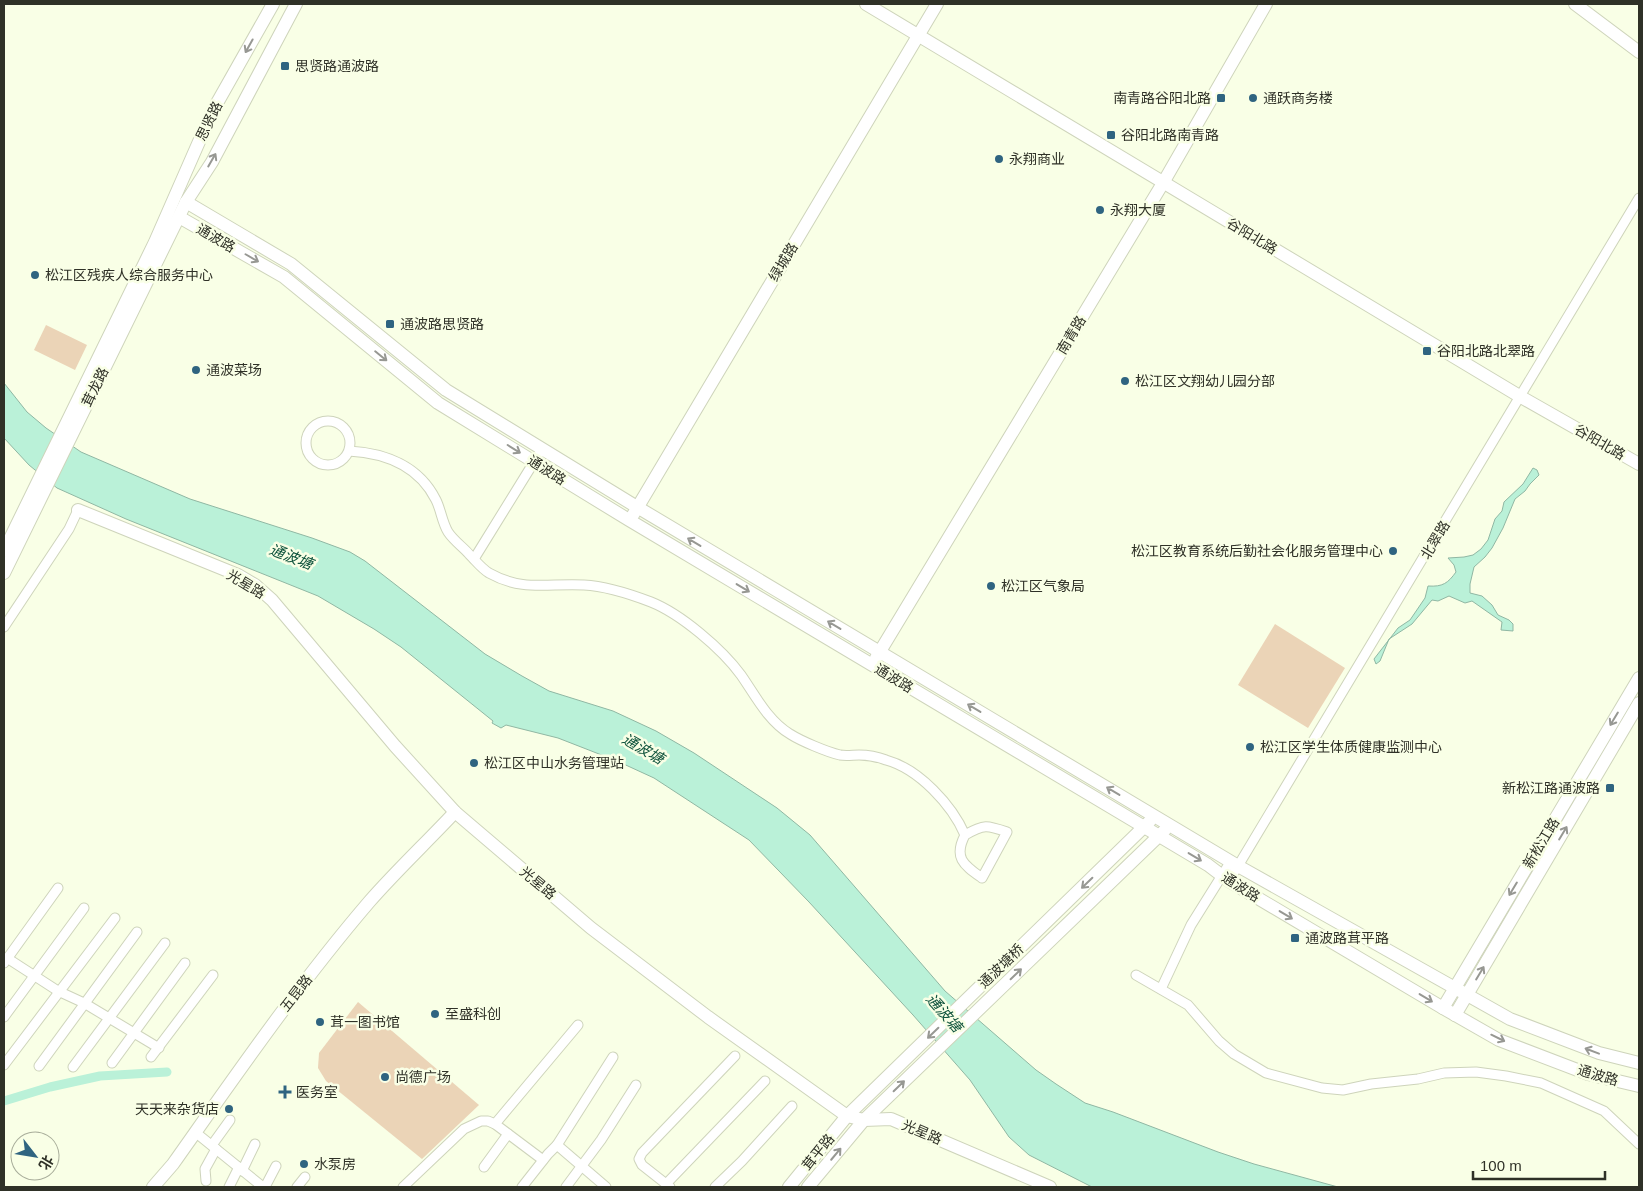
<svg xmlns="http://www.w3.org/2000/svg" width="1643" height="1191" font-family="Helvetica,'Noto Sans SC',sans-serif">
<style>
.green{fill:#ebd4b7}
.water{fill:#baf1d8;stroke:#90b7a3}
.lines{fill:none;stroke-linecap:round;stroke-linejoin:round}
.canal{stroke:#baf1d8;stroke-width:9}
.street-casing{stroke:#ced4bb;stroke-width:11}
.secondary-casing{stroke:#ced4bb;stroke-width:14}
.street{stroke:#fff;stroke-width:9}
.secondary{stroke:#fff;stroke-width:12}
.oneway{stroke:#979893}
.poi-dot{fill:#2f6480;stroke:#f9ffe6;stroke-width:2}
.labels{text-anchor:middle;stroke-width:5;stroke-linejoin:round;paint-order:stroke}
.poi-label{font-size:14px;fill:#2f3127;stroke:#f9ffe6;text-anchor:start}
.street-label{font-size:14px;fill:#2f3127;stroke:#f9ffe6}
.water-label{font-size:15px;font-style:italic;fill:#10543d;stroke:#f9ffe6}
</style>
<rect width="100%" height="100%" fill="#f9ffe6"/>
<g class="green">
<polygon points="46,325 87,345 75,370 34,350"/>
<polygon points="1275,624 1345,668 1308,728 1238,685"/>
<polygon points="358,1002 479,1105 422,1159 326,1081 318,1068 319,1053"/>
</g>
<g class="water">
<polygon points="4,383 27,412 46,428 81,452 190,499 312,538 350,552 365,561 485,654 522,676 549,691 613,711 656,731 694,753 777,808 810,835 945,991 1036,1070 1056,1084 1085,1103 1113,1112 1218,1152 1254,1164 1338,1187 1092,1187 1029,1155 1009,1137 970,1080 913,1015 809,902 749,840 654,778 617,761 558,738 506,725 501,728 492,723 493,721 401,647 374,629 318,596 126,519 57,488 29,465 4,438"/>
<path d="M1533,468l4,2 2,5 -9,9 -5,7 -10,8 -12,29 -11,20 -7,9 -11,10 -4,17v9l12,3 10,9 6,10 11,5 4,4v7l-12,-1 1,-8 -30,-21 -7,2 -16,-7 -11,5 -6,-1 -20,24 -23,15 -9,22 -4,3 -2,-5 24,-31 12,-8 15,-22 3,-12c15,1 20,-3 28,-14l-2,-7 -6,-7 16,-1 9,-2 8,-6 7,-9 7,-21 7,-8 2,-9 19,-18z"/>
</g>
<g class="lines">
<polyline class="canal" points="4,1101 50,1087 100,1076 167,1072"/>
<defs>
<g id="street">
<circle cx="328" cy="443" r="22"/>
<path d="M349,451c36,2 70,15 87,49 5,10 6,22 12,32 6,9 15,15 21,22 7,7 12,14 20,19 34,19 58,10 95,12 22,1 46,9 67,17 30,12 71,47 90,73 14,20 27,46 49,59 11,7 37,18 50,21 6,1 13,0 19,0 9,0 19,2 27,5 33,9 66,45 79,75 -12,23 -1,30 17,43l25,-46c-20,-7 -23,-8 -42,3"/>
<polyline points="474,559 542,449"/>
<polyline points="4,627 69,529 78,510"/>
<polyline points="1229,881 1639,198"/>
<polyline points="7,958 58,991 84,1003 159,1048"/>
<polyline points="4,963 58,888"/>
<polyline points="1136,975 1188,1005 1219,1041 1234,1054 1266,1073 1322,1088 1343,1090 1371,1084 1418,1079 1444,1073 1476,1072 1506,1076 1541,1083 1604,1111 1639,1144"/>
<polyline points="1161,989 1191,925 1231,861"/>
<polyline points="4,1017 84,908"/>
<polyline points="151,1057 213,975"/>
<polyline points="112,1063 185,963"/>
<polyline points="4,1065 115,918"/>
<polyline points="39,1066 137,932"/>
<polyline points="73,1067 165,943"/>
<polyline points="495,1124 578,1025"/>
<polyline points="195,1132 263,1187"/>
<polyline points="212,1145 230,1120"/>
<polyline points="557,1145 606,1187"/>
<polyline points="484,1167 508,1134"/>
<polyline points="242,1171 255,1144"/>
<polyline points="206,1181 205,1169 216,1149"/>
<polyline points="666,1184 765,1081"/>
<polyline points="229,1187 239,1167"/>
<polyline points="265,1187 276,1166"/>
<polyline points="297,1187 305,1177"/>
<polyline points="403,1187 464,1129 481,1121 488,1121 495,1124 543,1160"/>
<polyline points="522,1187 548,1154 557,1145 613,1057"/>
<polyline points="566,1187 601,1140 636,1085"/>
<polyline points="670,1187 642,1165 639,1159 642,1153 735,1056"/>
<polyline points="715,1187 742,1161 792,1106"/>
</g>
<g id="secondary">
<polyline points="866,4 1521,397 1639,464"/>
<polyline points="1575,4 1639,52"/>
<polyline points="186,202 291,264 446,390 637,507 1238,866 1510,1019 1599,1053 1639,1063"/>
<polyline points="179,217 284,277 438,403 629,520 1208,865 1229,881 1443,1008 1499,1040 1588,1074 1639,1086"/>
<polyline points="78,510 238,575 255,585 272,600 395,746 455,812 591,928 708,1017 847,1116 864,1120 891,1119 1050,1187"/>
<polyline points="633,515 937,4"/>
<polyline points="4,551 155,242 212,112 273,4"/>
<polyline points="4,573 186,202 212,162 296,4"/>
<polyline points="876,658 1163,183 1266,4"/>
<polyline points="1443,1008 1639,678"/>
<polyline points="1455,1015 1639,703"/>
<path d="M153,1187l20,-23c63,-89 125,-179 196,-262 27,-31 58,-60 86,-90"/>
<polyline points="789,1187 847,1116 1150,821"/>
<polyline points="808,1187 864,1120 1165,830"/>
</g>
</defs>
<use href="#street" class="street-casing"/>
<use href="#secondary" class="secondary-casing"/>
<use href="#street" class="street"/>
<use href="#secondary" class="secondary"/>
</g>
<defs><path id="oneway-shaft" d="M-6 0H5M1.5-3L5.5 0L1.5 3" fill="none" stroke-width="1.6" stroke-linecap="round" stroke-linejoin="round" transform="scale(1.25)"/></defs>
<g class="oneway">
<use href="#oneway-shaft" transform="translate(249 46) rotate(119)"/>
<use href="#oneway-shaft" transform="translate(212 160) rotate(-60)"/>
<use href="#oneway-shaft" transform="translate(252 258) rotate(30)"/>
<use href="#oneway-shaft" transform="translate(381 356) rotate(39)"/>
<use href="#oneway-shaft" transform="translate(514 449) rotate(32)"/>
<use href="#oneway-shaft" transform="translate(694 542) rotate(-149)"/>
<use href="#oneway-shaft" transform="translate(743 588) rotate(31)"/>
<use href="#oneway-shaft" transform="translate(834 625) rotate(-149)"/>
<use href="#oneway-shaft" transform="translate(974 708) rotate(-149)"/>
<use href="#oneway-shaft" transform="translate(1614 719) rotate(121)"/>
<use href="#oneway-shaft" transform="translate(1113 791) rotate(-149)"/>
<use href="#oneway-shaft" transform="translate(1563 833) rotate(-59)"/>
<use href="#oneway-shaft" transform="translate(1195 857) rotate(31)"/>
<use href="#oneway-shaft" transform="translate(1087 883) rotate(136)"/>
<use href="#oneway-shaft" transform="translate(1513 889) rotate(121)"/>
<use href="#oneway-shaft" transform="translate(1286 915) rotate(31)"/>
<use href="#oneway-shaft" transform="translate(1480 973) rotate(-59)"/>
<use href="#oneway-shaft" transform="translate(1016 974) rotate(-44)"/>
<use href="#oneway-shaft" transform="translate(1426 998) rotate(31)"/>
<use href="#oneway-shaft" transform="translate(933 1033) rotate(136)"/>
<use href="#oneway-shaft" transform="translate(1498 1038) rotate(26)"/>
<use href="#oneway-shaft" transform="translate(1592 1051) rotate(-159)"/>
<use href="#oneway-shaft" transform="translate(899 1086) rotate(-44)"/>
<use href="#oneway-shaft" transform="translate(836 1154) rotate(-50)"/>
</g>
<g class="poi-dot">
<rect x="280" y="61" width="10" height="10" rx="2.5"/>
<rect x="1216" y="93" width="10" height="10" rx="2.5"/>
<circle cx="1253" cy="98" r="5"/>
<rect x="1106" y="130" width="10" height="10" rx="2.5"/>
<circle cx="999" cy="159" r="5"/>
<circle cx="1100" cy="210" r="5"/>
<circle cx="35" cy="275" r="5"/>
<rect x="385" y="319" width="10" height="10" rx="2.5"/>
<rect x="1422" y="346" width="10" height="10" rx="2.5"/>
<circle cx="196" cy="370" r="5"/>
<circle cx="1125" cy="381" r="5"/>
<circle cx="1393" cy="551" r="5"/>
<circle cx="991" cy="586" r="5"/>
<circle cx="1250" cy="747" r="5"/>
<circle cx="474" cy="763" r="5"/>
<rect x="1605" y="783" width="10" height="10" rx="2.5"/>
<rect x="1290" y="933" width="10" height="10" rx="2.5"/>
<circle cx="435" cy="1014" r="5"/>
<circle cx="320" cy="1022" r="5"/>
<circle cx="385" cy="1077" r="5"/>
<path d="M282.5 1084.5h5v5h5v5h-5v5h-5v-5h-5v-5h5z"/>
<circle cx="229" cy="1109" r="5"/>
<circle cx="304" cy="1164" r="5"/>
</g>
<g class="labels">
<g class="poi-label">
<text x="295" y="71">思贤路通波路</text>
<text x="1211" y="103" text-anchor="end">南青路谷阳北路</text>
<text x="1263" y="103">通跃商务楼</text>
<text x="1121" y="140">谷阳北路南青路</text>
<text x="1009" y="164">永翔商业</text>
<text x="1110" y="215">永翔大厦</text>
<text x="45" y="280">松江区残疾人综合服务中心</text>
<text x="400" y="329">通波路思贤路</text>
<text x="1437" y="356">谷阳北路北翠路</text>
<text x="206" y="375">通波菜场</text>
<text x="1135" y="386">松江区文翔幼儿园分部</text>
<text x="1383" y="556" text-anchor="end">松江区教育系统后勤社会化服务管理中心</text>
<text x="1001" y="591">松江区气象局</text>
<text x="1260" y="752">松江区学生体质健康监测中心</text>
<text x="484" y="768">松江区中山水务管理站</text>
<text x="1600" y="793" text-anchor="end">新松江路通波路</text>
<text x="1305" y="943">通波路茸平路</text>
<text x="445" y="1019">至盛科创</text>
<text x="330" y="1027">茸一图书馆</text>
<text x="395" y="1082">尚德广场</text>
<text x="296" y="1097">医务室</text>
<text x="219" y="1114" text-anchor="end">天天来杂货店</text>
<text x="314" y="1169">水泵房</text>
</g>
<g class="street-label">
<text transform="translate(209 121) rotate(-64)" y="5">思贤路</text>
<text transform="translate(1252 236) rotate(31)" y="5">谷阳北路</text>
<text transform="translate(216 238) rotate(30)" y="5">通波路</text>
<text transform="translate(783 262) rotate(-59)" y="5">绿城路</text>
<text transform="translate(1071 335) rotate(-59)" y="5">南青路</text>
<text transform="translate(95 387) rotate(-64)" y="5">茸龙路</text>
<text transform="translate(1600 442) rotate(30)" y="5">谷阳北路</text>
<text transform="translate(547 470) rotate(32)" y="5">通波路</text>
<text transform="translate(1435 540) rotate(-59)" y="5">北翠路</text>
<text transform="translate(246 584) rotate(31)" y="5">光星路</text>
<text transform="translate(894 678) rotate(31)" y="5">通波路</text>
<text transform="translate(1541 843) rotate(-59)" y="5">新松江路</text>
<text transform="translate(538 883) rotate(40)" y="5">光星路</text>
<text transform="translate(1241 887) rotate(32)" y="5">通波路</text>
<text transform="translate(1001 966) rotate(-44)" y="5">通波塘桥</text>
<text transform="translate(296 993) rotate(-52)" y="5">五昆路</text>
<text transform="translate(1598 1075) rotate(16)" y="5">通波路</text>
<text transform="translate(922 1132) rotate(23)" y="5">光星路</text>
<text transform="translate(818 1152) rotate(-51)" y="5">茸平路</text>
</g>
<g class="water-label">
<text transform="translate(291 557) rotate(21)" y="5">通波塘</text>
<text transform="translate(643 749) rotate(30)" y="5">通波塘</text>
<text transform="translate(944 1013) rotate(48)" y="5">通波塘</text>
</g>
</g>
<rect width="1643" height="1191" fill="none" stroke="#2f3127" stroke-width="10"/>
<g transform="translate(35 1156) rotate(121)"><circle r="24" fill="#f9ffe6" stroke="#a8ad9a"/>
<path d="M0-4L9 19L0 12L-9 19Z" fill="#2f6480"/>
<text y="-8" font-size="14" font-weight="bold" text-anchor="middle" fill="#2f3127">北</text>
</g>
<path d="M1473 1171v8h132v-8" fill="none" stroke="#2f3127" stroke-width="2.5"/>
<text x="1480" y="1171" font-size="15" fill="#2f3127" stroke="#f9ffe6" stroke-width="4" paint-order="stroke">100 m</text>
</svg>
